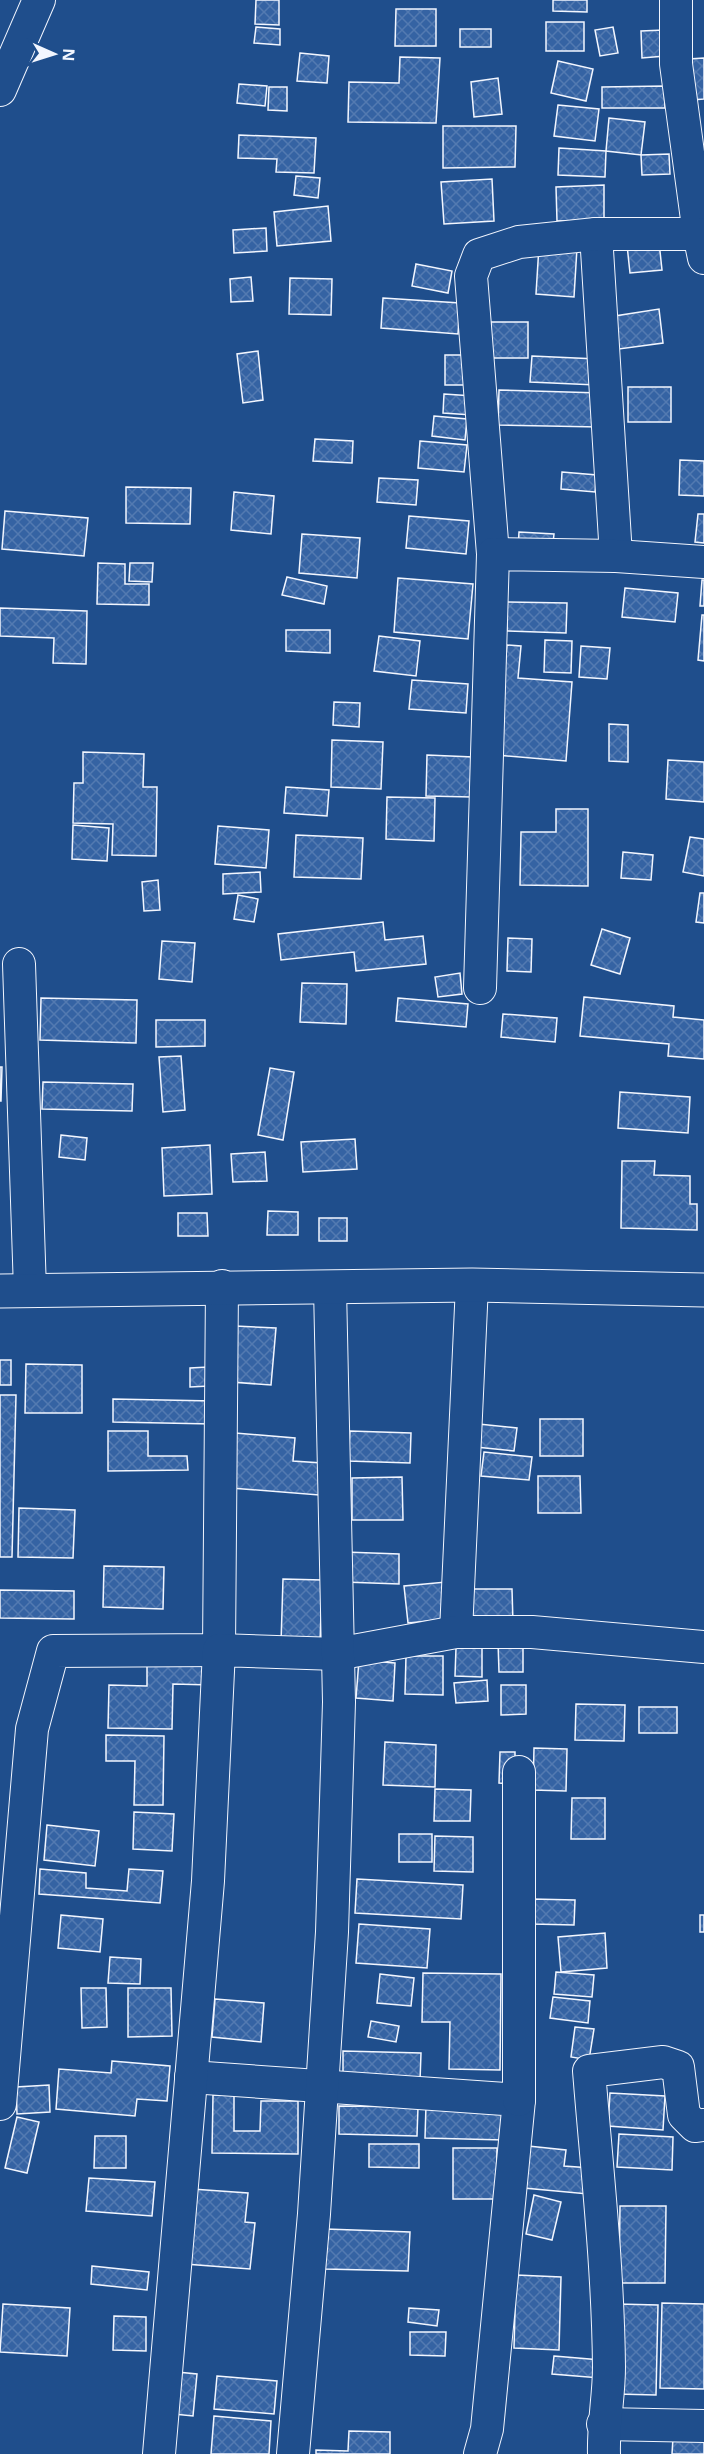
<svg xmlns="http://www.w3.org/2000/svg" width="704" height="2454" font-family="'Open Sans',sans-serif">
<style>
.building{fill:url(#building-cross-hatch);stroke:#f2f6ff;stroke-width:1.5}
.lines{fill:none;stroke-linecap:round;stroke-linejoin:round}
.minor-casing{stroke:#f2f6ff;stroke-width:34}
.tertiary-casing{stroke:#f2f6ff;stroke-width:35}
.minor{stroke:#1f4e8c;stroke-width:32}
.tertiary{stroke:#1f4e8c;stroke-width:33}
</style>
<defs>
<pattern id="building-cross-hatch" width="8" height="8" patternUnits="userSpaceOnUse" patternTransform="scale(1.5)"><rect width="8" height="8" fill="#3563a3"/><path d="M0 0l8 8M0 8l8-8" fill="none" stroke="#537ab1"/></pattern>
</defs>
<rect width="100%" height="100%" fill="#1f4e8c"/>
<g class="building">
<polygon points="256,0 279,0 279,25 255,24"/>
<polygon points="553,0 587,0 587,12 553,11"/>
<polygon points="396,9 436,9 436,46 395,46"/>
<rect x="546" y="22" width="38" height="29"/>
<polygon points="256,27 280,29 280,45 254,43"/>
<polygon points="613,27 618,53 600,56 595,30"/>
<rect x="460" y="29" width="31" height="18"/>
<polygon points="664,30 665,56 642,58 641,31"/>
<polygon points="300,53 329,56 327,83 297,81"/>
<polygon points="400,57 440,58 436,123 348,122 349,82 399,83"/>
<polygon points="704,58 704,99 693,100 689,59"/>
<polygon points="558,61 593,69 586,101 551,93"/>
<polygon points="498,78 502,114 474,117 471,82"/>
<polygon points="239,84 267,86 265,106 237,103"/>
<polygon points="664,86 665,108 602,108 602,87"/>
<polygon points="269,87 287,87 287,111 268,110"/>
<polygon points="558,105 599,109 595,141 554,136"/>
<polygon points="609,118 645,122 641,155 606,151"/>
<polygon points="443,126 516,126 515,167 443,168"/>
<polygon points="239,135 316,138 314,173 276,172 277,159 238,158"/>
<polygon points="559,148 606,151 605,177 558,175"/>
<polygon points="669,154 670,174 642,175 641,155"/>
<polygon points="296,176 320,178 318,198 294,195"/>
<polygon points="492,179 494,221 444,224 441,182"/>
<polygon points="604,185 604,220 557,221 556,187"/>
<polygon points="328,206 331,241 277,246 274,212"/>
<polygon points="266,228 267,251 234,253 233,230"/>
<polygon points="659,242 662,270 630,273 627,245"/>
<polygon points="539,246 577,248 574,297 536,294"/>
<polygon points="416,264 452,271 448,293 412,286"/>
<polygon points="251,277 253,301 231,302 230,279"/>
<polygon points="290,278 332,279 331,315 289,314"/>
<polygon points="383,298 460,303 458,334 381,328"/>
<polygon points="659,309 663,343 619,349 615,316"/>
<rect x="491" y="322" width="37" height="36"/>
<polygon points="258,351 263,400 243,403 237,354"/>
<rect x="445" y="355" width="25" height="30"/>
<polygon points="532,356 597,359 596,385 530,382"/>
<rect x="628" y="387" width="43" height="35"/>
<polygon points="499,390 600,393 599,427 498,425"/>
<polygon points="444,394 473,396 472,415 443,413"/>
<polygon points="434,416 467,419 465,440 432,436"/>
<polygon points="315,439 353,441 352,463 313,461"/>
<polygon points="420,441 467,445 464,472 418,468"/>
<polygon points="680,460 704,461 704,496 679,495"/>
<polygon points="562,472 597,475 595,492 561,489"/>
<polygon points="379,478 418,480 416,505 377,502"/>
<polygon points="126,487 191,488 190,524 126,523"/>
<polygon points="234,492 274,496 271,534 231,530"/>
<polygon points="5,511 88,518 84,556 2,549"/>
<polygon points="698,514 704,514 704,543 695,542"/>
<polygon points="409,516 469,521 466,554 406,548"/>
<polygon points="519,532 554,534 552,552 518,549"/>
<polygon points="302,534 360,538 357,578 299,573"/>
<polygon points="98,563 125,564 125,584 149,584 149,605 97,604"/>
<polygon points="130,563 153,563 152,582 129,581"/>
<polygon points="287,577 327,586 324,604 282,595"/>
<polygon points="398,578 473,584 468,639 394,632"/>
<polygon points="702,580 704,580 704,606 700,606"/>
<polygon points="625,588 678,593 675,622 622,617"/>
<polygon points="507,602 567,603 566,633 507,631"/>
<polygon points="0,608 87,611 86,664 53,663 54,638 0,636"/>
<polygon points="702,615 704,615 704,661 698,660"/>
<polygon points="286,630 330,630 330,653 286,651"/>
<polygon points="379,636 420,641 416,676 374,671"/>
<polygon points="545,640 572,641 571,673 544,672"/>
<polygon points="507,645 521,646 518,678 572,682 566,761 497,755"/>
<polygon points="581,646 610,648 607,679 579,677"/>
<polygon points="412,680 468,684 466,713 409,709"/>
<polygon points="334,702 360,703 359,727 333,725"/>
<polygon points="609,724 628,725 628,762 609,761"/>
<polygon points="332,740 383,742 381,789 331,787"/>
<polygon points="83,752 144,754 143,787 157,787 156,856 112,855 113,824 73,823 74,783 83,783"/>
<polygon points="427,755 473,757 472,797 426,796"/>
<polygon points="668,760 704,762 704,802 666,799"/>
<polygon points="286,787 329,790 327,816 284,813"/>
<polygon points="387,797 435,798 434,841 386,839"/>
<polygon points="556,809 588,809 588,886 520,885 521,832 556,832"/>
<polygon points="73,825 109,828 107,861 72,859"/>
<polygon points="218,826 269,830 266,868 215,864"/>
<polygon points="296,835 363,838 361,879 294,877"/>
<polygon points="690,837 704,839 704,876 683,872"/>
<polygon points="623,852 653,855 651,880 621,878"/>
<polygon points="260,872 261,892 223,894 223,874"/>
<polygon points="158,880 160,910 144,911 142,882"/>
<polygon points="700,893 704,893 704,923 696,922"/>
<polygon points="238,895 258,899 254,922 234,919"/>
<polygon points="383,922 385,940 423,936 426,964 356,971 354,952 281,960 278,934"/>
<polygon points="602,929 630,938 620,974 591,965"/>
<polygon points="508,938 532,939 531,972 507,971"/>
<polygon points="162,941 195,943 192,982 159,979"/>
<polygon points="460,973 462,994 438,997 435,977"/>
<polygon points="302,983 347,984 346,1024 300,1022"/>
<polygon points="584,997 674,1006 673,1017 704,1020 704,1059 668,1056 669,1044 580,1036"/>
<polygon points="41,998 137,1000 136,1043 40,1040"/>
<polygon points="398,998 468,1004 466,1027 396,1021"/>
<polygon points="503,1014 557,1018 555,1042 501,1037"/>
<polygon points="156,1020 205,1020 205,1046 156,1047"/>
<polygon points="181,1056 185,1110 163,1112 159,1057"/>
<polygon points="0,1067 2,1067 1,1101 0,1101"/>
<polygon points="270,1068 294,1072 283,1140 258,1135"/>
<polygon points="43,1082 133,1084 132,1111 42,1109"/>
<polygon points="620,1092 690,1097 688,1133 618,1128"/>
<polygon points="61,1135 87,1138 85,1160 59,1157"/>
<polygon points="355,1139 357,1169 303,1172 301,1142"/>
<polygon points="210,1145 212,1194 164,1196 162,1148"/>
<polygon points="265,1152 267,1181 233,1182 231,1154"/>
<polygon points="622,1161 655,1161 654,1175 690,1176 690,1204 697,1204 697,1230 621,1228"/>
<polygon points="268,1211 298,1212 298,1235 267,1235"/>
<polygon points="178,1213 207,1213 208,1236 178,1236"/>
<rect x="319" y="1218" width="28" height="23"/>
<polygon points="235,1326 276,1328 271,1385 231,1382"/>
<rect x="0" y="1360" width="11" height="25"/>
<polygon points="26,1364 82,1365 82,1413 25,1413"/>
<polygon points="208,1367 209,1386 190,1387 190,1368"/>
<polygon points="0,1395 16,1395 12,1557 0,1557"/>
<polygon points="113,1399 213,1401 212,1424 113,1422"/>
<rect x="540" y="1419" width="43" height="37"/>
<polygon points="469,1423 517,1428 514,1451 466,1446"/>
<polygon points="108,1431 148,1431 148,1456 187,1456 188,1470 108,1471"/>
<polygon points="350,1431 411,1433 410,1463 348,1461"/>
<polygon points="235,1433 295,1438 293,1461 322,1463 319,1495 231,1488"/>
<polygon points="484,1452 532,1457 529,1480 481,1476"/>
<polygon points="538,1476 580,1476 581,1513 538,1513"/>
<polygon points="402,1477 403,1520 352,1520 352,1478"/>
<polygon points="19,1508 75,1510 73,1558 18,1557"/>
<polygon points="345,1552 399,1554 399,1584 344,1582"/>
<polygon points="104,1566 164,1567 163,1609 103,1607"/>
<polygon points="283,1579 322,1580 320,1644 281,1643"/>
<polygon points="446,1582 449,1619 408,1623 404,1586"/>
<polygon points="468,1589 512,1589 513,1623 468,1624"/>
<polygon points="0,1590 74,1591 74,1619 0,1618"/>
<polygon points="498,1642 523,1642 523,1672 499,1672"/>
<polygon points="456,1648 482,1648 482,1677 455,1676"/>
<polygon points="147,1654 212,1655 211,1685 173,1684 172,1729 108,1728 109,1685 147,1686"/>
<polygon points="406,1656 443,1656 443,1695 405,1694"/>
<polygon points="359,1660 395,1663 393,1701 356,1698"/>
<polygon points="487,1680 488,1701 456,1703 454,1683"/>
<polygon points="501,1685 526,1685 526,1714 501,1715"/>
<polygon points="576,1704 625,1705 624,1741 575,1740"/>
<rect x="639" y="1707" width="38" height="26"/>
<polygon points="106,1735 164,1736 163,1805 134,1805 135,1761 106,1761"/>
<polygon points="385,1742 436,1745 435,1787 383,1785"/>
<polygon points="534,1748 567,1749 566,1791 533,1790"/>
<polygon points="500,1752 515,1752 515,1784 499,1783"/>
<polygon points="435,1789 471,1790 470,1821 434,1821"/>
<polygon points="572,1798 605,1798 605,1839 571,1839"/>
<polygon points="134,1812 174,1814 172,1851 133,1849"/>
<polygon points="47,1825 99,1831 95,1866 44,1860"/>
<rect x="399" y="1834" width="33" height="28"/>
<polygon points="435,1836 473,1837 473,1872 434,1871"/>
<polygon points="40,1869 86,1873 86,1888 127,1891 129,1869 163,1871 160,1903 39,1894"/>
<polygon points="357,1879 463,1885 461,1919 355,1913"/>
<polygon points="532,1899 575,1900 574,1925 532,1924"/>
<polygon points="61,1915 103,1919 100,1952 58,1948"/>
<rect x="700" y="1915" width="4" height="17"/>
<polygon points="359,1924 430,1929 427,1968 356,1963"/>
<polygon points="605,1933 607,1968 561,1972 558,1937"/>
<polygon points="110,1957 141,1959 140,1984 108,1983"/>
<polygon points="556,1972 594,1975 592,1997 554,1994"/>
<polygon points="423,1973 501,1974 500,2070 449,2069 450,2022 422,2022"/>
<polygon points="380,1974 414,1978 411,2006 377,2003"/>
<polygon points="81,1988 106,1988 107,2027 82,2028"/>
<polygon points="128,1988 171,1988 172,2036 128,2037"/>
<polygon points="553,1997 590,2001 588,2023 550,2018"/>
<polygon points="215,1999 264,2003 261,2042 212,2037"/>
<polygon points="371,2021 399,2026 396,2042 368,2037"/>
<polygon points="575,2027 594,2029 589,2060 571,2057"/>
<polygon points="343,2051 421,2053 420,2081 343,2080"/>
<polygon points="112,2061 170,2066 167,2101 137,2099 135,2116 56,2109 59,2069 111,2073"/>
<polygon points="49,2085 50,2112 17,2114 16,2087"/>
<polygon points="610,2093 665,2096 663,2130 608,2126"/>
<polygon points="213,2095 234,2095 234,2131 260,2131 261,2101 298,2101 298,2154 212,2153"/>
<polygon points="426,2105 505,2106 504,2140 425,2138"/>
<polygon points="339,2106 418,2107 417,2136 339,2134"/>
<polygon points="17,2117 39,2122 27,2173 5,2168"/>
<polygon points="619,2134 673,2137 672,2170 617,2167"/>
<polygon points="95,2136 126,2136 126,2168 94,2168"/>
<polygon points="369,2144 419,2144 419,2168 369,2167"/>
<polygon points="528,2146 566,2150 564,2166 591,2168 588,2194 524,2188"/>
<polygon points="453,2148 497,2148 496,2199 453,2199"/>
<polygon points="89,2178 155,2182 152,2216 86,2211"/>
<polygon points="192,2189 248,2193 245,2222 255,2223 250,2269 185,2264"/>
<polygon points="534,2195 561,2202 552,2240 526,2234"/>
<polygon points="620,2206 666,2206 665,2283 619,2283"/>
<polygon points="326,2229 410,2232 408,2271 325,2269"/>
<polygon points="92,2266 149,2272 147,2290 91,2284"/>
<polygon points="516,2275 561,2277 559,2350 514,2348"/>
<polygon points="662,2303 704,2304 704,2389 660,2388"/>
<polygon points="3,2304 70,2308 67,2356 0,2352"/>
<polygon points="617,2304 658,2305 656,2395 616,2394"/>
<polygon points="409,2308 439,2310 437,2326 408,2322"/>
<polygon points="114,2316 146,2317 146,2351 113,2350"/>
<polygon points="410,2332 446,2332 445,2356 410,2355"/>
<polygon points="554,2356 601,2360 600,2378 552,2374"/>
<polygon points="167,2371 197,2374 193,2416 164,2413"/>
<polygon points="217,2376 277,2381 274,2414 214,2409"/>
<polygon points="214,2416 271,2421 269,2454 211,2454"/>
<polygon points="349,2431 390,2432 390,2454 316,2454 316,2450 348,2451"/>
<polygon points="673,2438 704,2441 704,2454 672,2454"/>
</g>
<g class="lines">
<defs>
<g id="minor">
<polyline points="676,0 676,64 699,234"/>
<polyline points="0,90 39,0"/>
<polyline points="596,234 616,556"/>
<polyline points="493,554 471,276 479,255 519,242 596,234 699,234 704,258"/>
<polyline points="19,964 30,1290"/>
<polyline points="480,988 493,554 616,556 704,562"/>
<polyline points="456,1632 472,1285"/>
<polyline points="191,2077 519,2100 487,2429 480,2454"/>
<polyline points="519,2100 519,1772"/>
<polyline points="0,2104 32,1729 53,1651 219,1650 222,1286"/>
<polyline points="603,2424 704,2426"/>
<polyline points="159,2454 208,1881 219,1650 337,1654 456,1632 532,1632 704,1647"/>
<polyline points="293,2454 314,2214 332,1932 339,1702 330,1288"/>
<path d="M604,2454c-1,-29 5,-58 5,-87 -1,-99 -12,-197 -20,-296l74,-9 15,5 6,48 11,11 9,-1"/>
</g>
<polyline id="tertiary" points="0,1291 472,1285 704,1290"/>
</defs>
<use href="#minor" class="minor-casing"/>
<use href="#tertiary" class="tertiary-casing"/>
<use href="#minor" class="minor"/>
<use href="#tertiary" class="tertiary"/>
</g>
<g transform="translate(54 54) rotate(93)" stroke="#1f4e8c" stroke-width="4.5" paint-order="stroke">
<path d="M0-4.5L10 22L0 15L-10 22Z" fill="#f2f6ff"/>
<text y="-9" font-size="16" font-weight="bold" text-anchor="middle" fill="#f2f6ff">N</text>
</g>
</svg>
